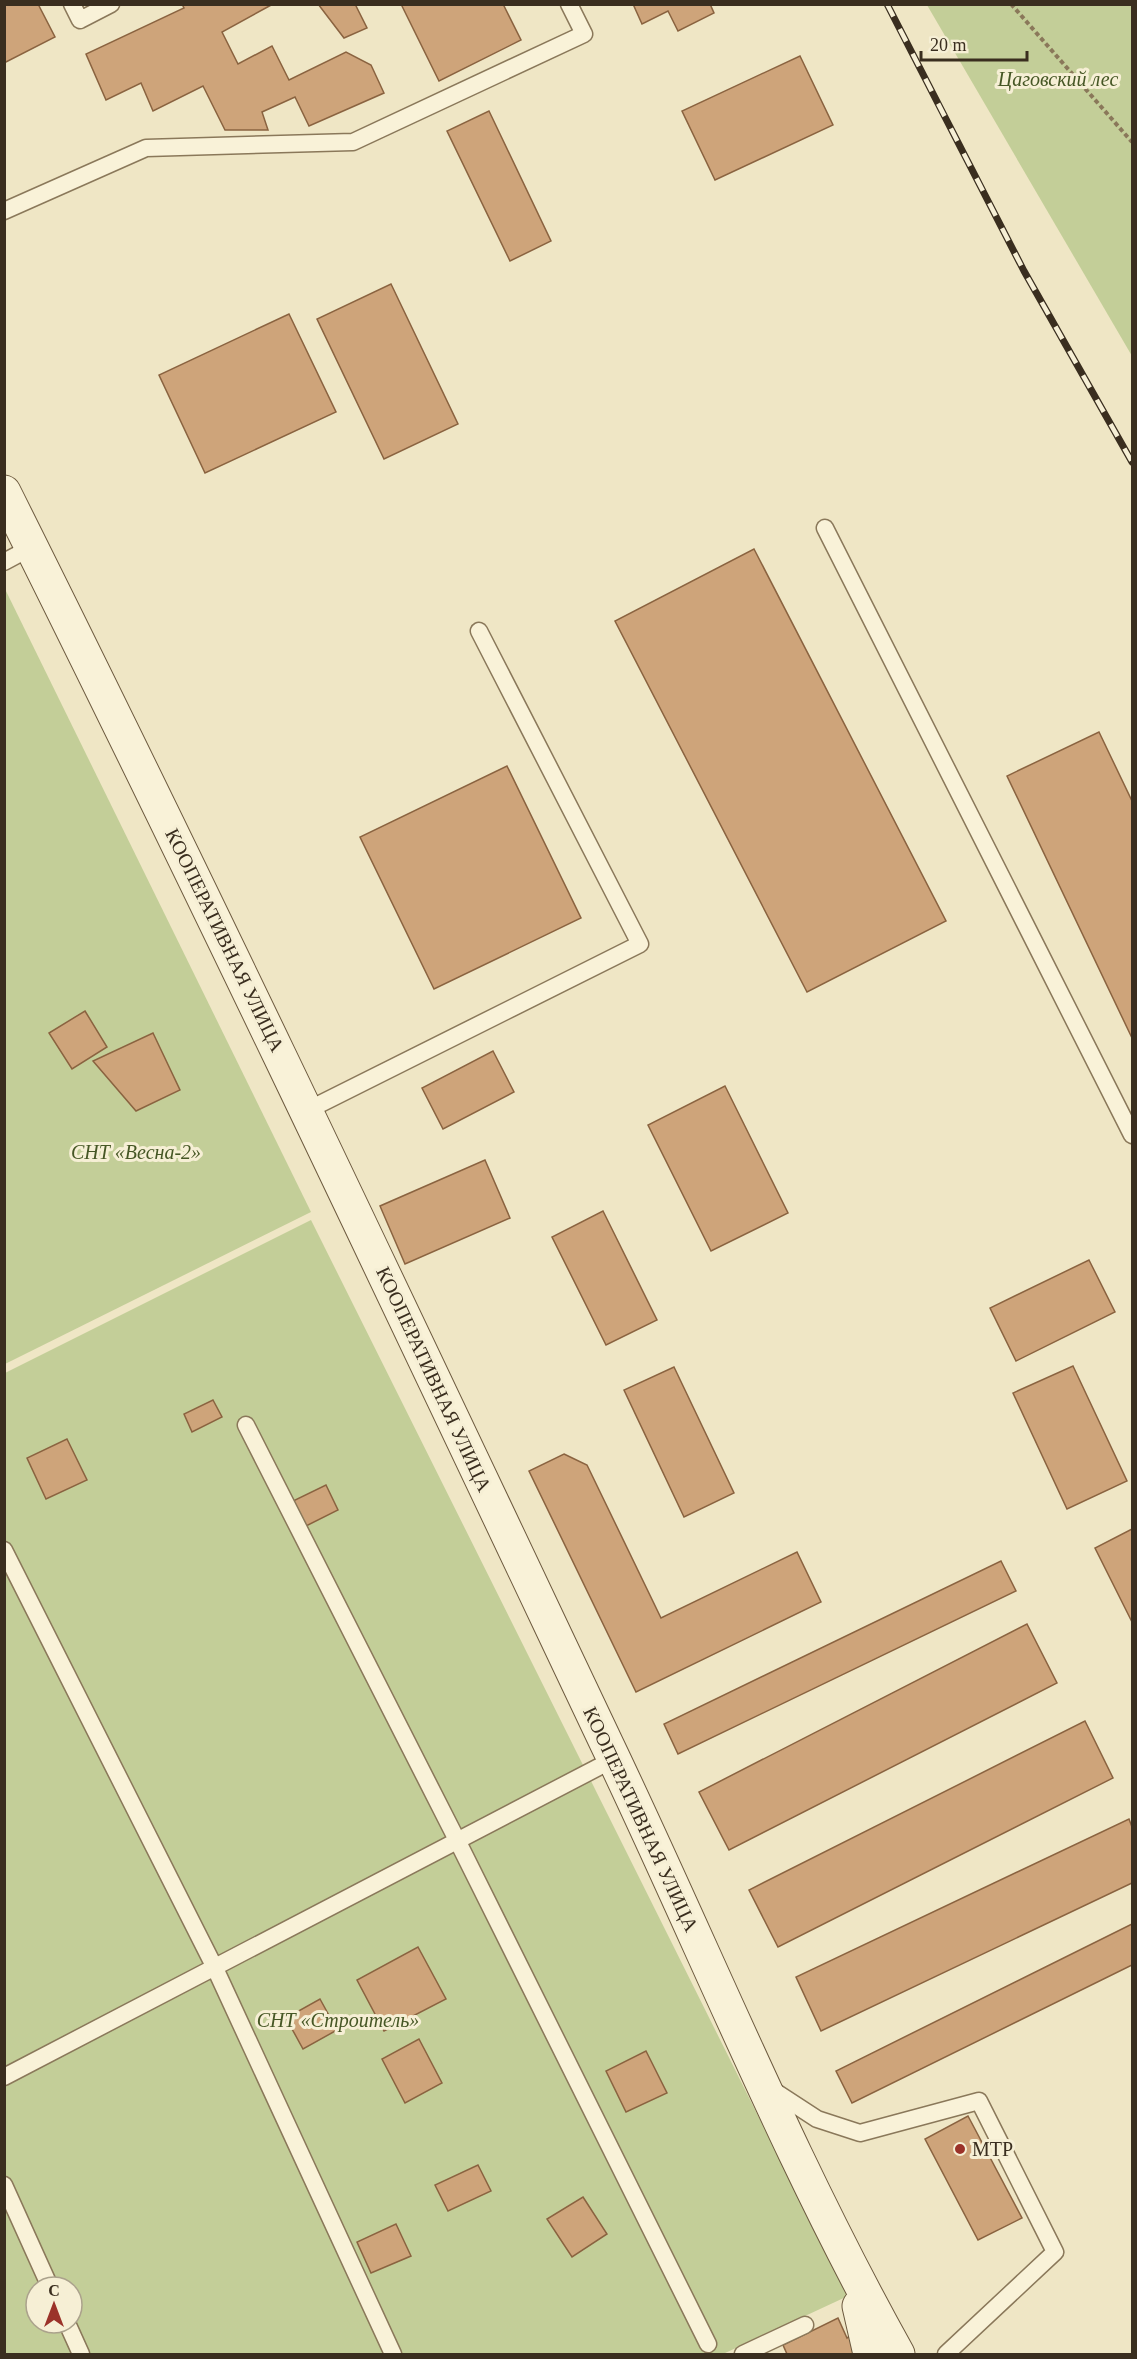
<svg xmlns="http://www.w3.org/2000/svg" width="1137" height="2359" font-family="Georgia,serif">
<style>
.green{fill:#c3ce98;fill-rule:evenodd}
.building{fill:#cea47a;stroke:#8a6340;stroke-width:1.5}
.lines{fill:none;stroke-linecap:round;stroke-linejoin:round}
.lane-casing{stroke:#8a785a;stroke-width:19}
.secondary-casing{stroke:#6c593e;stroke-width:35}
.path{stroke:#8a785a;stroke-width:4;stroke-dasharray:4.5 3;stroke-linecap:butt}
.lane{stroke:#f9f2d8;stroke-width:16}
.secondary{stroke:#f9f2d8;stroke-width:33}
.rail-casing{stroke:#3a2e1f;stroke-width:7}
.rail{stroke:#f6efd5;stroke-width:4.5;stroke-dasharray:14;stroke-linecap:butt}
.poi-dot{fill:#9b3229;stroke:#f6efd5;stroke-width:2}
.labels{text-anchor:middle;stroke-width:6;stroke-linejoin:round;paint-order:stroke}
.park-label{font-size:20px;font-style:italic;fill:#465725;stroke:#f6efd5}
.street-label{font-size:20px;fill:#3a2e1f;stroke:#f6efd5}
.poi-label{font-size:20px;fill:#3a2e1f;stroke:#f6efd5;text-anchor:start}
</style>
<rect width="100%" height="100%" fill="#efe6c5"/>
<g class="green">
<polygon points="927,5 1132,5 1132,356"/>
<polygon points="4,587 311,1212 5,1364 4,1364"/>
<path d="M311,1220l537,1076 -125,58h-718v-981zM36,2287h36v36h-36z"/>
</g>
<g class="building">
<polygon points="4,4 38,4 55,37 4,63"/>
<polygon points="182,4 273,4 222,32 238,64 272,46 289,80 346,52 371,65 384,93 309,126 295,97 262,112 268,130 225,130 203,86 153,111 141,83 106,100 86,54 184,8"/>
<polygon points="318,4 355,4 367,28 344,38"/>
<polygon points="401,4 503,4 521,40 439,81"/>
<polygon points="633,4 710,4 714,13 678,31 668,11 642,24"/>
<polygon points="800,56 833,125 715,180 682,111"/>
<polygon points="489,111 551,241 510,261 447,131"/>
<polygon points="391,284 458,424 384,459 317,319"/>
<polygon points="289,314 336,412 205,473 159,375"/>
<polygon points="754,549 946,921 807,992 615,621"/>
<polygon points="1099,732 1132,801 1132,1038 1007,776"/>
<polygon points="507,766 581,918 434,989 360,837"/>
<polygon points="85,1011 107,1047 72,1069 49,1033"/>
<polygon points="153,1033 180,1090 136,1111 93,1061"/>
<polygon points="493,1051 514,1092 443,1129 422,1088"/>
<polygon points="725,1086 788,1213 711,1251 648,1125"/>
<polygon points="485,1160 510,1218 405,1264 380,1206"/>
<polygon points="603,1211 657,1320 606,1345 552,1237"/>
<polygon points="1089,1260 1115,1312 1016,1361 990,1308"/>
<polygon points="1073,1366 1127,1481 1067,1509 1013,1393"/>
<polygon points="674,1367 734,1493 684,1517 624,1390"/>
<polygon points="213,1400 222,1417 192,1432 184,1414"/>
<polygon points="67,1439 87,1480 46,1499 27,1458"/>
<polygon points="564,1454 587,1465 661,1618 797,1552 821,1602 636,1692 529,1471"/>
<polygon points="326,1485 338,1510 306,1526 293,1501"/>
<polygon points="1132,1529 1132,1622 1095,1548"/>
<polygon points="1001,1561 1016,1591 678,1754 664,1724"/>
<polygon points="1027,1624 1057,1683 729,1850 699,1792"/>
<polygon points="1085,1721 1113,1778 778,1947 749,1890"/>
<polygon points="1129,1819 1132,1827 1132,1883 821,2031 796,1977"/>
<polygon points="1132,1924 1132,1965 852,2103 836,2071"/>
<polygon points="418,1947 446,1999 384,2031 357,1980"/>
<polygon points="320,1999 337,2030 303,2049 286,2018"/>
<polygon points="419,2039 442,2083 405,2103 382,2059"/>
<polygon points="646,2051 667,2093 626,2112 606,2071"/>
<polygon points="968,2116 1022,2218 978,2240 925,2139"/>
<polygon points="478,2165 491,2191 448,2211 435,2185"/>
<polygon points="583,2197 607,2234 572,2257 547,2219"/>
<polygon points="396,2224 411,2256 371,2273 357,2242"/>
<polygon points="838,2318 847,2338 851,2335 861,2354 787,2354 783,2345"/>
</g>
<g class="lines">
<defs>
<g id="lane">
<polyline points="72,4 80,20 111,4"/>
<polyline points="4,211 146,148 353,142 584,34 569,4"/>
<polyline points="825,528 1132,1135"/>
<polyline points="4,562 32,547"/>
<polyline points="308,1110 640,944 479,631"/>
<polyline points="246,1425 458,1842 708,2344"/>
<polyline points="4,1550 214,1966 393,2354"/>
<polyline points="4,2077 614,1759"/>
<polyline points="771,2089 817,2119 860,2133 979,2101 1055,2252 946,2354"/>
<polyline points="4,2185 50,2287"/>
<polyline points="67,2323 81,2354"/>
<polyline points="743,2354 805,2325"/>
</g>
<g id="secondary">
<path d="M4,492c209,418 408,841 608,1263 95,200 178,406 286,599"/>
<polyline points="859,2306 870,2354"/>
</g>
</defs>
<use href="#lane" class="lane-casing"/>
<use href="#secondary" class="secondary-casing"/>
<polyline class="path" points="1011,4 1132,142"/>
<use href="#lane" class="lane"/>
<use href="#secondary" class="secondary"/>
<defs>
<polyline id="rail" points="887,4 1024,271 1132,462"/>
</defs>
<use href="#rail" class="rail-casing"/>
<use href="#rail" class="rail"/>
</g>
<circle class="poi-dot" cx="960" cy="2149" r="6"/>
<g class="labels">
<g class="park-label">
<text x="1058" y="86">Цаговский лес</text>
<text x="136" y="1159">СНТ «Весна-2»</text>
<text x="338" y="2027">СНТ «Строитель»</text>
</g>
<g class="street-label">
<text transform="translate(225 940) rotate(64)" y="7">КООПЕРАТИВНАЯ УЛИЦА</text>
<text transform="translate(434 1379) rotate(65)" y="7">КООПЕРАТИВНАЯ УЛИЦА</text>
<text transform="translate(641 1819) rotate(65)" y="7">КООПЕРАТИВНАЯ УЛИЦА</text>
</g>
<g class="poi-label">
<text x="972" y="2156">МТР</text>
</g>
</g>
<rect width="1137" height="2359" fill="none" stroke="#3a2e1f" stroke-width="12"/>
<g transform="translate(54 2305)"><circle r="28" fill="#f6efd5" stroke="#aba28c" stroke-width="1.5"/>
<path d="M0-4.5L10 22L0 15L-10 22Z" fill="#9b3229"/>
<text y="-9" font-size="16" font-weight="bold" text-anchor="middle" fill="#3a2e1f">С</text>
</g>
<path d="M921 51v9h106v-9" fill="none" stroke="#3a2e1f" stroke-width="3"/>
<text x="930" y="51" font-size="18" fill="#3a2e1f" stroke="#f6efd5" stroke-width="4.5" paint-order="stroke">20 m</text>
</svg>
